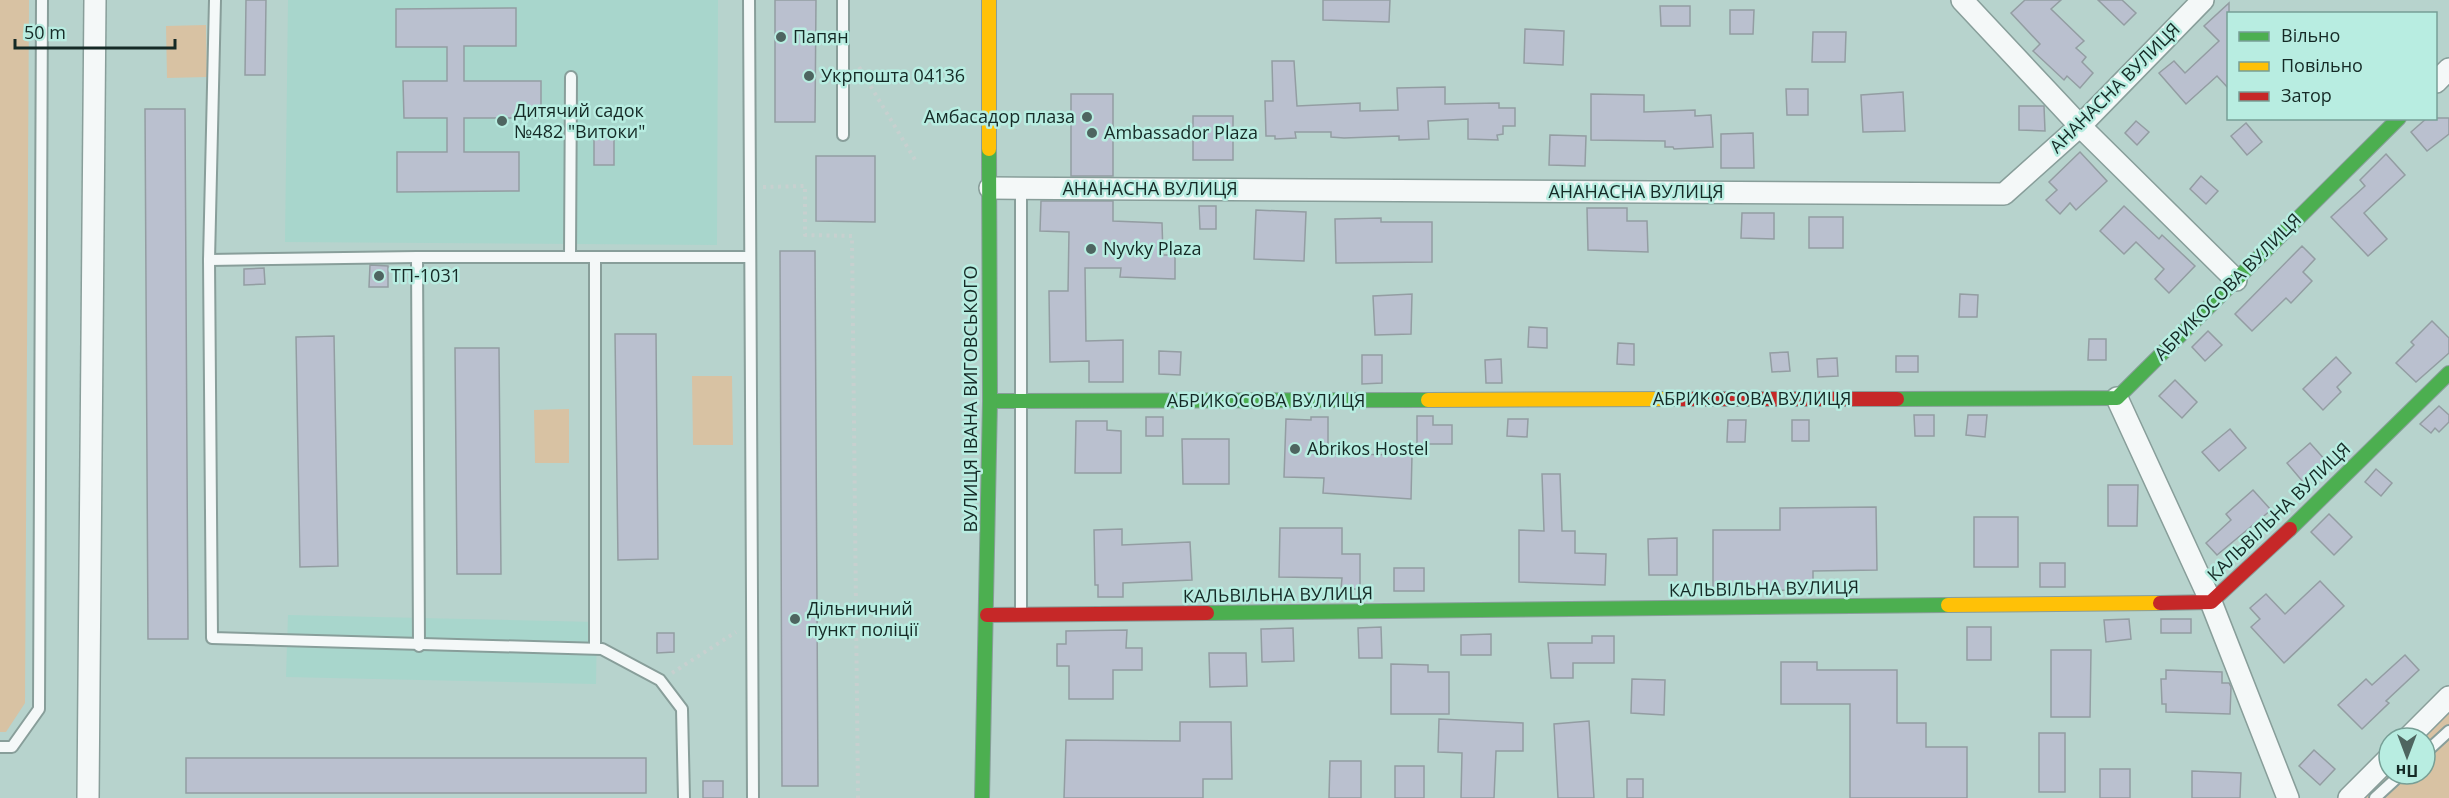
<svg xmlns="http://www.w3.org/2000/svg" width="2449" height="798" font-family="'Open Sans',sans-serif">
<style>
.built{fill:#a8d6cc}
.green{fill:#d8c2a3}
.building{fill:#bac0cf;stroke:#939da2;stroke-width:1.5}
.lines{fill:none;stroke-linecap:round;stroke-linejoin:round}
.lane-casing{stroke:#889e9a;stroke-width:14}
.street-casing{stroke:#889e9a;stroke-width:24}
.fast-casing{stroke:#889e9a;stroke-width:16}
.slow-casing{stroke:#889e9a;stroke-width:16}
.jam-casing{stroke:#889e9a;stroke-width:16}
.path{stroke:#c7d0cf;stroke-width:4;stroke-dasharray:3 4.5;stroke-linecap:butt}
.lane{stroke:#f4f8f8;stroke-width:10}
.street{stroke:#f4f8f8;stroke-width:21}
.fast{stroke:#4caf50;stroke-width:14}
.slow{stroke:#ffc107;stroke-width:14}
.jam{stroke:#c62828;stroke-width:14}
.poi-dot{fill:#4e6560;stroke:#b8ede1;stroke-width:2}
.labels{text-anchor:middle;stroke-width:5;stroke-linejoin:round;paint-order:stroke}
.poi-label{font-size:18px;fill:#152a26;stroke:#b8ede1;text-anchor:start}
.street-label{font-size:18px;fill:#152a26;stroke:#b8ede1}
</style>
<rect width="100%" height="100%" fill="#b7d3cd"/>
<g class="built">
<polygon points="288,0 718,0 717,245 285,242"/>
<polygon points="288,615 597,622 596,684 286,677"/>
</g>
<g class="green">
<polygon points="0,0 29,0 25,703 6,732 0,732"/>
<polygon points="206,25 207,77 167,78 166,26"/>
<polygon points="692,376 732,376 733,445 693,445"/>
<polygon points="569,409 569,463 535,463 534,410"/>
<polygon points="2449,710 2449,798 2360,798 2389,769 2389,774 2425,774 2425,738 2421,738"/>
</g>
<g class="building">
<polygon points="246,0 266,0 265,75 245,75"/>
<polygon points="775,0 816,0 815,122 775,122"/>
<polygon points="1323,0 1390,0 1389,22 1323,20"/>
<polygon points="2025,0 2061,0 2051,9 2084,41 2076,48 2086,57 2082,62 2093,73 2080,88 2067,76 2064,80 2033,51 2040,44 2011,13"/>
<polygon points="2098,0 2122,0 2136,13 2124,25"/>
<polygon points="2229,3 2229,89 2217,76 2186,104 2159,73 2174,61 2185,73 2219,41 2204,26"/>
<polygon points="1660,6 1690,6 1690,26 1661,26"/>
<polygon points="516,8 516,46 464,46 464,81 541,81 541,118 464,118 464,152 519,152 519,191 397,192 397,152 447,152 447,118 404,118 403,81 447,81 447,47 396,47 396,9"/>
<polygon points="1730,10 1754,10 1753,34 1730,34"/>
<polygon points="1525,29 1564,31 1563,65 1524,63"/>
<polygon points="1813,32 1846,32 1845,62 1812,62"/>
<polygon points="1272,61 1294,61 1297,106 1360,103 1360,111 1398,110 1397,88 1445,87 1445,104 1499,103 1499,108 1515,108 1515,126 1503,126 1503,134 1497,135 1498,140 1468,139 1468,119 1428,121 1429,139 1399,140 1399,136 1344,138 1331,137 1331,132 1295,132 1296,138 1275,139 1275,136 1266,136 1265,101 1273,101"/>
<polygon points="1786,89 1808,89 1808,115 1787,115"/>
<polygon points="1903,92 1905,131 1863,132 1861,95"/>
<rect x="1071" y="94" width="42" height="82"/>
<polygon points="1591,94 1644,95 1644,112 1695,110 1695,116 1711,115 1713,147 1674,149 1673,147 1665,147 1665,141 1591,140"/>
<polygon points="2019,106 2044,106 2045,131 2019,130"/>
<polygon points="145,109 185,109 188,639 148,639"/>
<rect x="1193" y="116" width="40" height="44"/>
<polygon points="2427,118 2449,118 2449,134 2427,151 2411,132"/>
<polygon points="2136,121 2149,132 2137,145 2125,133"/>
<polygon points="2246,123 2262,142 2247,155 2231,136"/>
<rect x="594" y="129" width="20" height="36"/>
<polygon points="1753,133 1754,168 1721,168 1721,134"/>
<polygon points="1550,135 1586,136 1585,166 1549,165"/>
<polygon points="2080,152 2107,181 2076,210 2070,203 2060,214 2046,200 2057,190 2049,182"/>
<polygon points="2386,154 2405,175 2364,213 2387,239 2368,256 2331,217 2365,186 2360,180"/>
<polygon points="816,156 875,156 875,222 816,221"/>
<polygon points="2201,176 2218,191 2206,204 2190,189"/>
<polygon points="1041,201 1113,201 1113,221 1162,223 1163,255 1175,255 1175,279 1120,277 1121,268 1085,268 1086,341 1123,340 1123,382 1089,382 1089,361 1050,362 1049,291 1068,291 1069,232 1040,231"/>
<polygon points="1199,206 1216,206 1216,229 1200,229"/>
<polygon points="2124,206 2159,239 2162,235 2195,266 2169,293 2155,279 2164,269 2136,242 2124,254 2100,231"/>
<polygon points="1587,208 1627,208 1627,221 1647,221 1648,252 1588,250"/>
<polygon points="1256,210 1306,212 1304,261 1254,259"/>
<polygon points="1742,213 1774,213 1774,239 1741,238"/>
<rect x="1809" y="217" width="34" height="31"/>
<polygon points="1381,218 1381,222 1432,222 1432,262 1336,263 1335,219"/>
<polygon points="2302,246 2315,259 2303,272 2312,281 2291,303 2286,298 2252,331 2235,314"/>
<polygon points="780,251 815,251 818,786 782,786"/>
<polygon points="370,265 388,266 388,287 369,287"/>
<polygon points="264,268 265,284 244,285 244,269"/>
<polygon points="1412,294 1411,334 1375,335 1373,296"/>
<polygon points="1960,294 1978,295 1977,317 1959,317"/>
<polygon points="2432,321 2449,338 2449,353 2416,382 2396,363 2414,345 2411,342"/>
<polygon points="1529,327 1547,328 1547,348 1528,347"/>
<polygon points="2208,331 2222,345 2205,361 2192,347"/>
<polygon points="615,334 656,334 658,559 618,560"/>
<polygon points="334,336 338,566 300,567 296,337"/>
<polygon points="2089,339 2106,339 2106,360 2088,360"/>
<polygon points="1618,343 1634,344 1634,365 1617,364"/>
<polygon points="455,348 499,348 501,574 457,574"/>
<polygon points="1159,351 1181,352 1180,375 1159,374"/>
<polygon points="1788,352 1790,371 1772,372 1770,353"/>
<polygon points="1362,355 1382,355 1382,383 1362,384"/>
<rect x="1896" y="356" width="22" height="16"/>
<polygon points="2336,357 2351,373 2337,387 2341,392 2323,410 2303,389"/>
<polygon points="1837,358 1838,376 1818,377 1817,359"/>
<polygon points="1501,359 1502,383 1486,383 1485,360"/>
<polygon points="2175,380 2197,402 2182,418 2159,396"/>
<polygon points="2439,406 2449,415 2449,422 2439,432 2435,428 2431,433 2420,424"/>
<polygon points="1914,415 1934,415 1934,436 1915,436"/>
<polygon points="1968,415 1987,415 1985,437 1966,435"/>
<polygon points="1417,416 1433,416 1433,425 1452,425 1452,444 1417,444"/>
<rect x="1146" y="417" width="17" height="19"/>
<polygon points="1311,417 1328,417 1328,454 1412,455 1411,499 1323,493 1324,478 1284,477 1286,419 1311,420"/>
<polygon points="1508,419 1528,419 1527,437 1507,436"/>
<polygon points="1728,420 1746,420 1745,442 1727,442"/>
<rect x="1792" y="420" width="17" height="21"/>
<polygon points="1076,421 1107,421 1107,430 1121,431 1121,473 1075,473"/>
<polygon points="2230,429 2246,448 2219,471 2202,452"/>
<polygon points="1182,439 1229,439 1229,484 1183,484"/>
<polygon points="2310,443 2326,461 2303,482 2287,463"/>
<polygon points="2376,469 2392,483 2381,496 2365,482"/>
<polygon points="1542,474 1560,474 1562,531 1575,531 1575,553 1606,554 1605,585 1519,582 1519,530 1544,531"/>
<polygon points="2108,485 2138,485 2137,526 2108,526"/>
<polygon points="2253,490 2271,510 2217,555 2206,543 2231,520 2226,514"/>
<polygon points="1876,507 1877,570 1813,571 1813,590 1713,591 1713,530 1780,530 1780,508"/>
<polygon points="2329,514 2352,537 2334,555 2311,532"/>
<rect x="1974" y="517" width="44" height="50"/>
<polygon points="1280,528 1342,528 1342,554 1360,554 1360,589 1341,589 1342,578 1279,577"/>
<polygon points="1122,529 1122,545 1190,542 1192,580 1123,583 1123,597 1098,597 1098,585 1095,585 1094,530"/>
<polygon points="1677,538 1677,575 1649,575 1648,539"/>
<rect x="2040" y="563" width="25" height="24"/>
<rect x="1394" y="568" width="30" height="23"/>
<polygon points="2320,581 2344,606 2284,663 2251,627 2260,619 2250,608 2266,594 2285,614"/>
<polygon points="2129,619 2131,639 2106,642 2104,620"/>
<rect x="2161" y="619" width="30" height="14"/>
<polygon points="1381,627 1382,658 1359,658 1358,628"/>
<rect x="1967" y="627" width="24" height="33"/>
<polygon points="1293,628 1294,661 1262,662 1261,629"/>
<polygon points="1127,630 1126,648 1142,648 1142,670 1113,670 1113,699 1069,699 1069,666 1057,666 1057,644 1066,644 1066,631"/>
<polygon points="657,633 674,633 674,652 657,653"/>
<polygon points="1491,634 1491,655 1461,655 1461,635"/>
<polygon points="1592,636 1614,636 1614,663 1573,663 1573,678 1551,678 1548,643 1592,643"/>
<polygon points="2051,650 2091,650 2090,717 2051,717"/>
<polygon points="1209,653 1246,653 1247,686 1210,687"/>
<polygon points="2405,655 2419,670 2386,701 2389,703 2362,729 2338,705 2366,679 2372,685"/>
<polygon points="1781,662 1817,662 1817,670 1897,670 1897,723 1926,723 1926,747 1967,747 1967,798 1850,798 1850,704 1781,704"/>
<polygon points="1391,664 1428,665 1428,672 1449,672 1449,714 1391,714"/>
<polygon points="2166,670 2222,672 2222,683 2229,683 2231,687 2230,714 2166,712 2166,704 2162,704 2161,679 2166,679"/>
<polygon points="1632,679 1665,680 1664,715 1631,713"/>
<polygon points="1439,719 1523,723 1523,751 1496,751 1494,798 1461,798 1462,753 1438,752"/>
<polygon points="1589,721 1594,798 1558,798 1554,724"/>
<polygon points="1180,722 1231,722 1232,779 1203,779 1203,798 1064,798 1066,740 1180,741"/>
<rect x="2039" y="733" width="26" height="59"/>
<polygon points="2314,750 2335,769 2320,785 2299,766"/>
<rect x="186" y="758" width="460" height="35"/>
<polygon points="1330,761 1361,761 1361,798 1329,798"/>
<rect x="1395" y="766" width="29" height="32"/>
<rect x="2100" y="769" width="30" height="29"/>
<polygon points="2192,771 2241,773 2240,798 2192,798"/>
<rect x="1627" y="779" width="16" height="19"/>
<rect x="703" y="781" width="20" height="17"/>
</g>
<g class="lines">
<defs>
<g id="lane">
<polyline points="215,0 209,260 212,638 602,649 660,680 682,709 684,798"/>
<polyline points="749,0 753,798"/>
<polyline points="843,0 843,135"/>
<polyline points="1021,188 1021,613"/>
<polyline points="417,257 419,646"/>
<polyline points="570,257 571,77"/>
<polyline points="595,257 595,648"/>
<polyline points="209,260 417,257 750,257"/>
<polyline points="0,747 12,747 39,709 42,0"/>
<polyline points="2425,753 2449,731"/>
<polyline points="2375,798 2401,774"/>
</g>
<g id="street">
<polyline points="1962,0 2080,126 2236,280"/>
<polyline points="2436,82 2449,69"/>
<polyline points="990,188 2004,194 2080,126 2203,0"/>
<polyline points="2117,398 2211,602 2288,798"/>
<polyline points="2408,738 2449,697"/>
<polyline points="88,798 95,0"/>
<polyline points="2349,798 2389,758"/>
</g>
<g id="fast">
<polyline points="1897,399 2117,398 2399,118"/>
<polyline points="990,401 1428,400"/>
<polyline points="2290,529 2449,373"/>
<polyline points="1207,613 1948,605"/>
<polyline points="982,798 990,401 989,149"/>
</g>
<g id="slow">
<polyline points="989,0 989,149"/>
<polyline points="1428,400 1672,399"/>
<polyline points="1948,605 2160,603"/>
</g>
<g id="jam">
<polyline points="1672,399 1897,399"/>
<polyline points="2160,603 2211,602 2290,529"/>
<polyline points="987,615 1207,613"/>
</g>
</defs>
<use href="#lane" class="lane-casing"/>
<use href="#street" class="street-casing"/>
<use href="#fast" class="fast-casing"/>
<use href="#slow" class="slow-casing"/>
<use href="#jam" class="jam-casing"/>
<g class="path">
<polyline points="859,67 917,163"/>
<polyline points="763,187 805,186 805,235 852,236 858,798"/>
<polyline points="672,673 736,632"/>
</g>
<use href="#lane" class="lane"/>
<use href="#street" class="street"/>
<use href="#fast" class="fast"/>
<use href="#slow" class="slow"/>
<use href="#jam" class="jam"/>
</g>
<g class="poi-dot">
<circle cx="781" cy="37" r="6"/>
<circle cx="809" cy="76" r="6"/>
<circle cx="1087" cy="117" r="6"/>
<circle cx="502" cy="121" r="6"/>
<circle cx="1092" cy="133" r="6"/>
<circle cx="1091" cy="249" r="6"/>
<circle cx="379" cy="276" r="6"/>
<circle cx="1295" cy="449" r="6"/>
<circle cx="795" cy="619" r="6"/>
</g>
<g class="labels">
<g class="poi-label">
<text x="793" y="43">Папян</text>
<text x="821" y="82">Укрпошта 04136</text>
<text x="514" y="117">Дитячий садок<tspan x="514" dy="21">№482 "Витоки"</tspan></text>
<text x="1075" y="123" text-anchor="end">Амбасадор плаза</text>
<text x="1104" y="139">Ambassador Plaza</text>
<text x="1103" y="255">Nyvky Plaza</text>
<text x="391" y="282">ТП-1031</text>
<text x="1307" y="455">Abrikos Hostel</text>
<text x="807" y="615">Дільничний<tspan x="807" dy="21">пункт поліції</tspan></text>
</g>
<g class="street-label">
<text transform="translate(2115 88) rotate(-45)" y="6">АНАНАСНА ВУЛИЦЯ</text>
<text x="1150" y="195">АНАНАСНА ВУЛИЦЯ</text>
<text x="1636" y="198">АНАНАСНА ВУЛИЦЯ</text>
<text transform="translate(2228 287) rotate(-45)" y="6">АБРИКОСОВА ВУЛИЦЯ</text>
<text transform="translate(971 399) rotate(-90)" y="6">ВУЛИЦЯ ІВАНА ВИГОВСЬКОГО</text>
<text x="1752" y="405">АБРИКОСОВА ВУЛИЦЯ</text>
<text x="1266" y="407">АБРИКОСОВА ВУЛИЦЯ</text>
<text transform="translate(2279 512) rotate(-44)" y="6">КАЛЬВІЛЬНА ВУЛИЦЯ</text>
<text transform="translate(1764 589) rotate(-1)" y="6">КАЛЬВІЛЬНА ВУЛИЦЯ</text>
<text transform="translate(1278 595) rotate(-1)" y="6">КАЛЬВІЛЬНА ВУЛИЦЯ</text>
</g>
</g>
<rect x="2227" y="12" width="210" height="108" fill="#b8ede1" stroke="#779f96" stroke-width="1.5"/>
<rect x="2239" y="32" width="30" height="9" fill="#4caf50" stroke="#779f96" stroke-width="1.5"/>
<text x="2281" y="42" font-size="18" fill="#152a26">Вільно</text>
<rect x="2239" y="62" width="30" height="9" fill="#ffc107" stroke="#779f96" stroke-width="1.5"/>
<text x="2281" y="72" font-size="18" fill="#152a26">Повільно</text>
<rect x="2239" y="92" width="30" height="9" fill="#c62828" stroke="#779f96" stroke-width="1.5"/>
<text x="2281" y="102" font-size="18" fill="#152a26">Затор</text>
<g transform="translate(2407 756) rotate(180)"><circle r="28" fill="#b8ede1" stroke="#779f96" stroke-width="1.5"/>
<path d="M0-4.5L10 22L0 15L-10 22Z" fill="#4e6560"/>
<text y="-9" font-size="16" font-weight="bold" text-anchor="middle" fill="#152a26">Пн</text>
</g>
<path d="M15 39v9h160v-9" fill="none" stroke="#152a26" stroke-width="3"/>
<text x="24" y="39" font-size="18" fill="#152a26" stroke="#b8ede1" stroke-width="4.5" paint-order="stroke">50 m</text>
</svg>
